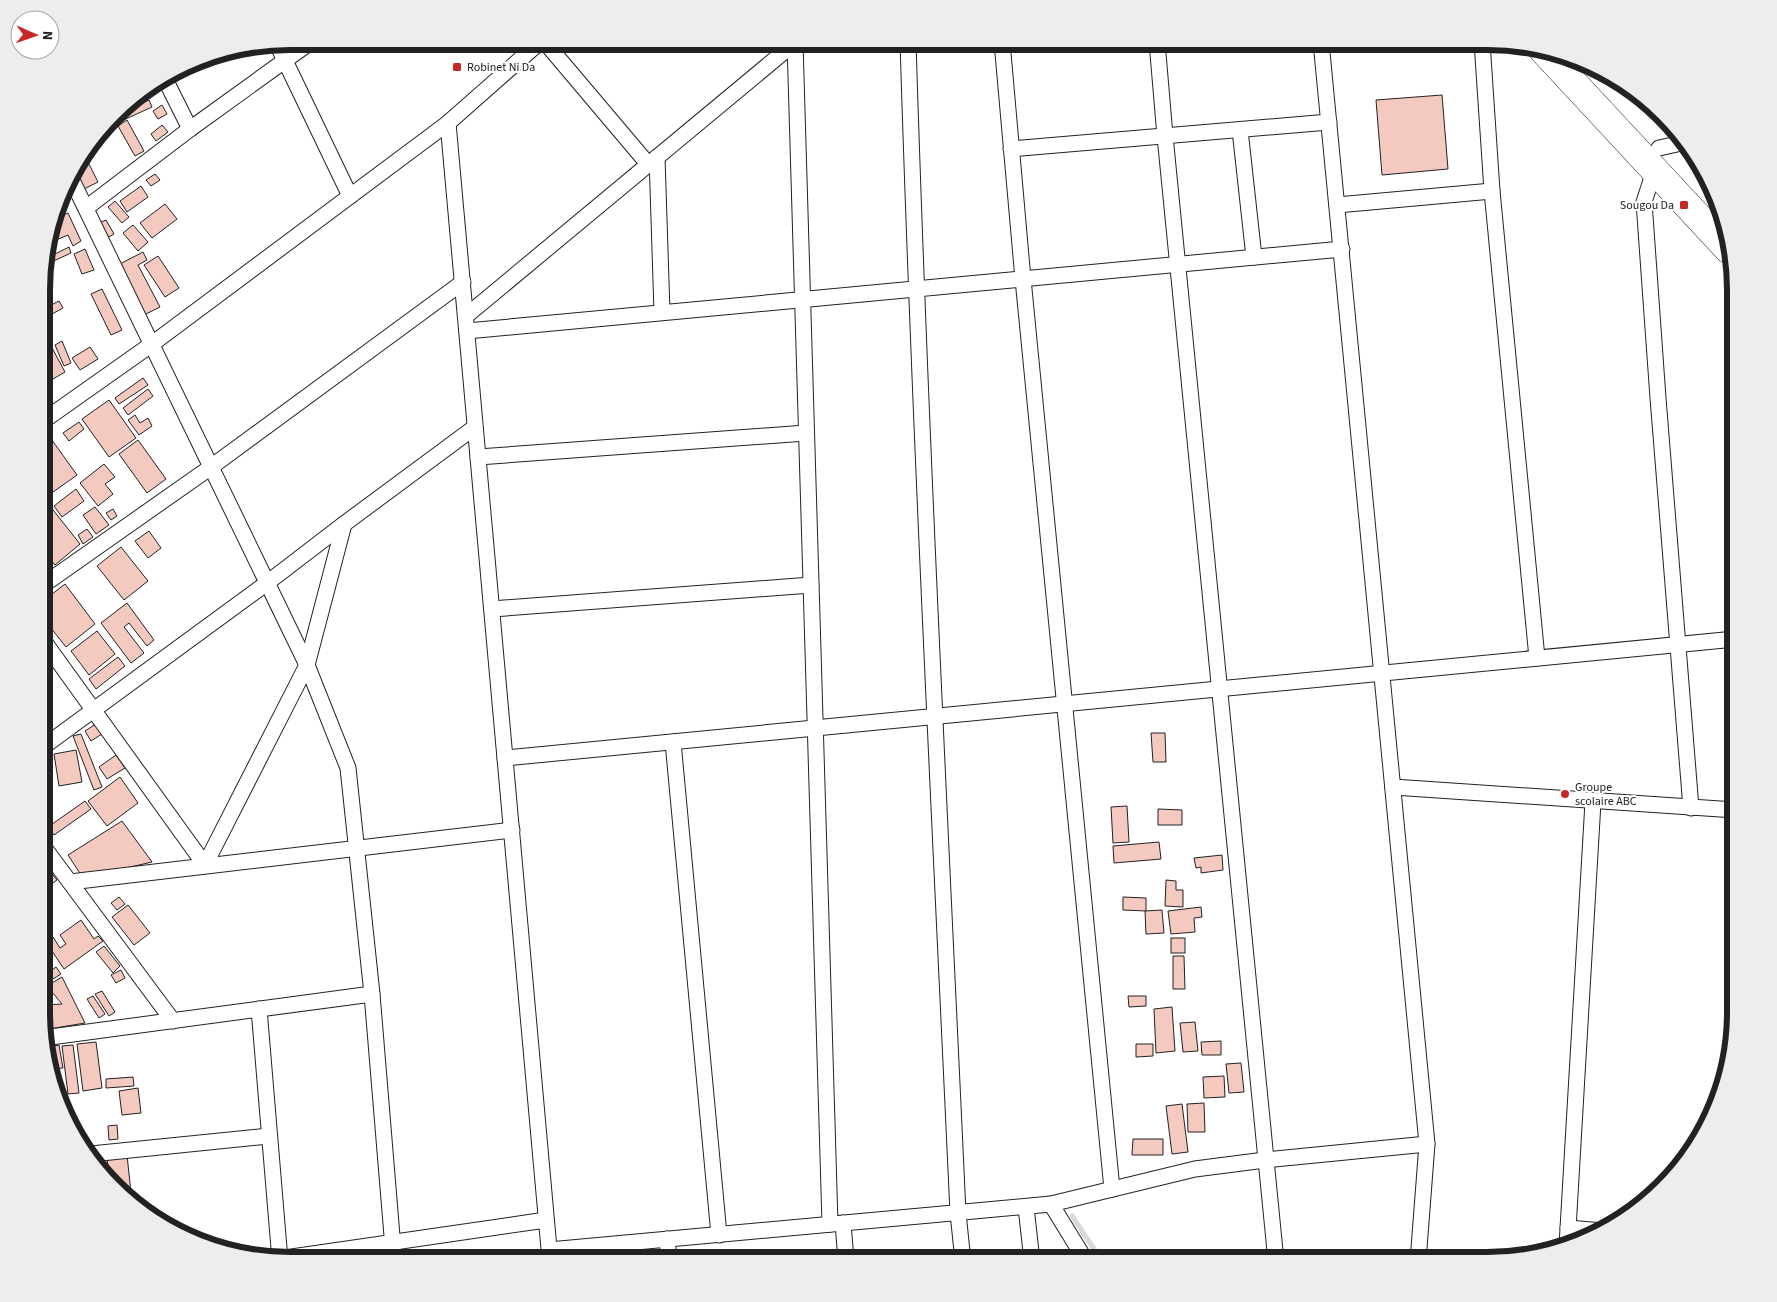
<svg xmlns="http://www.w3.org/2000/svg" width="1777" height="1302" font-family="'Source Sans 3',sans-serif">
<style>
.lines{fill:none;stroke-linecap:round;stroke-linejoin:round}
.stream{stroke:#d9d9d9;stroke-width:5}
.building{fill:#f3c9c0;stroke:#222}
.street-casing{stroke:#222;stroke-width:17}
.highway-casing{stroke:#222;stroke-width:29}
.street{stroke:#fff;stroke-width:15}
.highway{stroke:#fff;stroke-width:28}
.poi-dot{fill:#c62828;stroke:#fff;stroke-width:2}
.labels{text-anchor:middle;stroke-width:4;stroke-linejoin:round;paint-order:stroke}
.poi-label{font-size:12px;fill:#222;stroke:#fff;text-anchor:start}
.rim{fill:none;stroke:#222;stroke-width:6}
</style>
<rect width="100%" height="100%" fill="#fff"/>
<g class="lines">
<polyline class="stream" points="1072,1216 1102,1261"/>
</g>
<g class="building">
<polygon points="153,86 156,93 129,105 128,102"/>
<polygon points="1442,95 1448,169 1382,175 1376,100"/>
<polygon points="149,100 152,107 117,123 114,118 125,105 127,110"/>
<polygon points="162,105 167,114 158,119 153,111"/>
<polygon points="127,120 144,151 135,156 118,126"/>
<polygon points="162,125 168,132 156,141 151,134"/>
<polygon points="87,160 98,182 84,189 75,170 80,164"/>
<polygon points="155,174 160,180 151,186 146,180"/>
<polygon points="141,186 148,197 127,212 120,201"/>
<polygon points="115,201 129,217 122,223 108,207"/>
<polygon points="165,204 177,219 152,238 140,223"/>
<polygon points="59,211 61,216 68,213 81,241 73,246 68,235 56,240 52,231 57,212"/>
<polygon points="106,220 114,234 105,239 97,224"/>
<polygon points="133,225 148,242 138,251 123,233"/>
<polygon points="69,247 71,253 43,266 43,260"/>
<polygon points="85,249 94,270 82,274 74,254"/>
<polygon points="143,252 147,260 138,265 160,307 144,315 118,265"/>
<polygon points="158,256 179,288 165,297 144,265"/>
<polygon points="102,289 122,330 111,335 91,294"/>
<polygon points="59,301 63,308 43,319 43,309"/>
<polygon points="62,341 71,363 64,366 55,345"/>
<polygon points="51,346 65,372 53,379 43,361 43,350"/>
<polygon points="90,347 98,359 80,370 72,358"/>
<polygon points="143,378 148,385 119,404 115,398"/>
<polygon points="148,389 153,396 128,415 123,408"/>
<polygon points="109,400 136,438 109,457 82,419"/>
<polygon points="135,415 140,423 148,418 152,426 139,435 128,420"/>
<polygon points="79,422 84,429 69,441 63,433"/>
<polygon points="49,436 77,475 53,492 43,479 43,441"/>
<polygon points="138,440 166,479 147,493 119,454"/>
<polygon points="104,464 115,477 105,484 113,494 98,506 80,483"/>
<polygon points="76,489 84,501 62,517 54,506"/>
<polygon points="50,506 80,544 55,565 43,551 43,511"/>
<polygon points="95,507 109,525 96,534 83,515"/>
<polygon points="113,509 117,516 111,520 106,513"/>
<polygon points="87,529 93,537 83,544 78,535"/>
<polygon points="149,531 161,548 148,558 135,541"/>
<polygon points="121,547 148,581 124,600 97,566"/>
<polygon points="65,584 95,624 66,647 43,618 43,601"/>
<polygon points="127,603 154,640 147,646 129,623 124,627 144,653 131,663 101,623"/>
<polygon points="97,631 115,654 89,675 71,651"/>
<polygon points="118,657 125,666 96,689 89,679"/>
<polygon points="47,665 52,672 43,679 43,668"/>
<polygon points="99,722 105,732 91,741 85,731"/>
<polygon points="1151,733 1165,733 1166,762 1153,762"/>
<polygon points="81,734 102,787 94,790 73,736"/>
<polygon points="76,750 82,782 59,786 54,754"/>
<polygon points="116,755 125,768 107,779 99,767"/>
<polygon points="120,777 138,803 107,826 88,801"/>
<polygon points="85,801 91,809 54,835 48,827"/>
<polygon points="1127,806 1129,842 1113,843 1111,807"/>
<polygon points="1158,809 1182,810 1182,825 1158,825"/>
<polygon points="122,821 152,862 83,878 68,855"/>
<polygon points="1159,842 1161,859 1114,863 1113,846"/>
<polygon points="1222,855 1223,870 1201,873 1201,867 1196,868 1194,858"/>
<polygon points="43,863 57,880 49,886 43,880"/>
<polygon points="1166,880 1176,881 1176,890 1183,890 1183,907 1165,906"/>
<polygon points="119,897 125,904 117,910 111,903"/>
<polygon points="1123,897 1146,898 1146,911 1123,910"/>
<polygon points="128,905 150,933 134,945 112,917"/>
<polygon points="1201,907 1202,917 1194,918 1195,932 1171,934 1168,911"/>
<polygon points="1162,910 1164,933 1146,934 1145,911"/>
<polygon points="81,920 94,939 98,936 103,941 64,969 46,942 53,937 60,948 66,944 60,935"/>
<rect x="1171" y="938" width="14" height="15"/>
<polygon points="104,946 120,966 113,973 96,952"/>
<polygon points="1173,956 1184,956 1185,989 1173,989"/>
<polygon points="56,967 61,974 48,982 44,976"/>
<polygon points="121,970 125,978 116,983 111,975"/>
<polygon points="62,977 85,1023 43,1030 43,1005 62,1004 47,986"/>
<polygon points="102,991 115,1012 109,1016 95,994"/>
<polygon points="93,996 105,1014 99,1018 87,999"/>
<polygon points="1128,996 1146,996 1146,1006 1129,1007"/>
<polygon points="1172,1007 1175,1051 1156,1053 1154,1009"/>
<polygon points="1195,1022 1198,1051 1183,1052 1180,1023"/>
<polygon points="1221,1041 1221,1055 1202,1055 1201,1042"/>
<polygon points="96,1042 102,1088 83,1091 77,1044"/>
<polygon points="1136,1044 1153,1044 1153,1056 1136,1057"/>
<polygon points="59,1045 63,1068 52,1069 45,1048"/>
<polygon points="73,1045 79,1093 68,1094 62,1046"/>
<polygon points="1241,1063 1244,1092 1229,1093 1226,1064"/>
<polygon points="1224,1076 1225,1097 1204,1098 1203,1077"/>
<polygon points="133,1077 134,1086 106,1088 106,1079"/>
<polygon points="138,1088 141,1113 122,1115 119,1091"/>
<polygon points="1204,1103 1205,1132 1188,1132 1187,1104"/>
<polygon points="1182,1104 1188,1152 1172,1154 1166,1106"/>
<polygon points="117,1125 118,1139 109,1140 108,1126"/>
<polygon points="1133,1139 1163,1139 1163,1155 1132,1155"/>
<polygon points="127,1155 132,1202 109,1176 107,1158"/>
</g>
<g class="lines">
<defs>
<g id="street">
<polyline points="544,41 648,164"/>
<path d="M908,42c12,390 32,780 50,1171l5,48"/>
<polyline points="1002,42 1023,279 1112,1189"/>
<polyline points="1157,42 1165,136 1276,1261"/>
<polyline points="1321,42 1427,1144 1418,1261"/>
<polyline points="1482,42 1492,191 1537,658"/>
<polyline points="795,43 830,1224"/>
<polyline points="277,44 350,196"/>
<polyline points="165,79 190,129"/>
<polyline points="448,123 550,1260"/>
<polyline points="1240,130 1254,257"/>
<polyline points="1659,148 1686,142"/>
<polyline points="1011,149 1329,122"/>
<polyline points="657,157 662,312"/>
<polyline points="1654,171 1644,202 1658,398 1691,808"/>
<polyline points="70,176 307,665 348,768 372,994 394,1260"/>
<polyline points="1337,205 1492,191"/>
<polyline points="86,208 190,129 312,41"/>
<polyline points="466,316 797,41"/>
<polyline points="467,331 1342,249"/>
<polyline points="43,421 152,344 448,123 541,41"/>
<polyline points="478,457 806,433"/>
<polyline points="43,585 211,467 463,282"/>
<polyline points="492,609 811,585"/>
<polyline points="43,640 205,865 307,665 344,524"/>
<polyline points="673,742 719,1235"/>
<polyline points="43,747 267,583 344,524 475,427"/>
<polyline points="505,758 1735,639"/>
<polyline points="1393,787 1735,810"/>
<polyline points="43,846 173,1021"/>
<polyline points="70,882 512,830"/>
<polyline points="259,1009 280,1260"/>
<polyline points="43,1038 372,994"/>
<polyline points="91,1154 269,1136"/>
<polyline points="1051,1204 1086,1261"/>
<polyline points="1026,1207 1032,1261"/>
<polyline points="843,1223 846,1260"/>
<polyline points="1568,1228 1603,1231"/>
<polyline points="667,1239 669,1260"/>
<polyline points="1567,1246 1593,802"/>
<polyline points="549,1250 1051,1204 1195,1169 1265,1160 1427,1144"/>
<polyline points="271,1260 546,1220"/>
</g>
<polyline id="highway" points="1543,50 1728,249"/>
</defs>
<use href="#street" class="street-casing"/>
<use href="#highway" class="highway-casing"/>
<use href="#street" class="street"/>
<use href="#highway" class="highway"/>
</g>
<g class="poi-dot">
<rect x="452" y="62" width="10" height="10" rx="2.5"/>
<rect x="1679" y="200" width="10" height="10" rx="2.5"/>
<circle cx="1565" cy="794" r="5"/>
</g>
<g class="labels">
<g class="poi-label">
<text x="467" y="71">Robinet Ni Da</text>
<text x="1674" y="209" text-anchor="end">Sougou Da</text>
<text x="1575" y="791">Groupe<tspan x="1575" dy="14">scolaire ABC</tspan></text>
</g>
</g>
<path d="M0 0H1777V1302H0ZM290 50H1487A240 240 0 0 1 1727 290V1012A240 240 0 0 1 1487 1252H290A240 240 0 0 1 50 1012V290A240 240 0 0 1 290 50Z" fill="#ededed" fill-rule="evenodd"/>
<path class="rim" d="M290 50H1487A240 240 0 0 1 1727 290V1012A240 240 0 0 1 1487 1252H290A240 240 0 0 1 50 1012V290A240 240 0 0 1 290 50Z"/>
<g transform="translate(35 35) rotate(92)"><circle r="24" fill="#ffffff" stroke="#a7a7a7"/>
<path d="M0-4L9 19L0 12L-9 19Z" fill="#c62828"/>
<text y="-8" font-size="14" font-weight="bold" text-anchor="middle" fill="#222222">N</text>
</g>
</svg>
